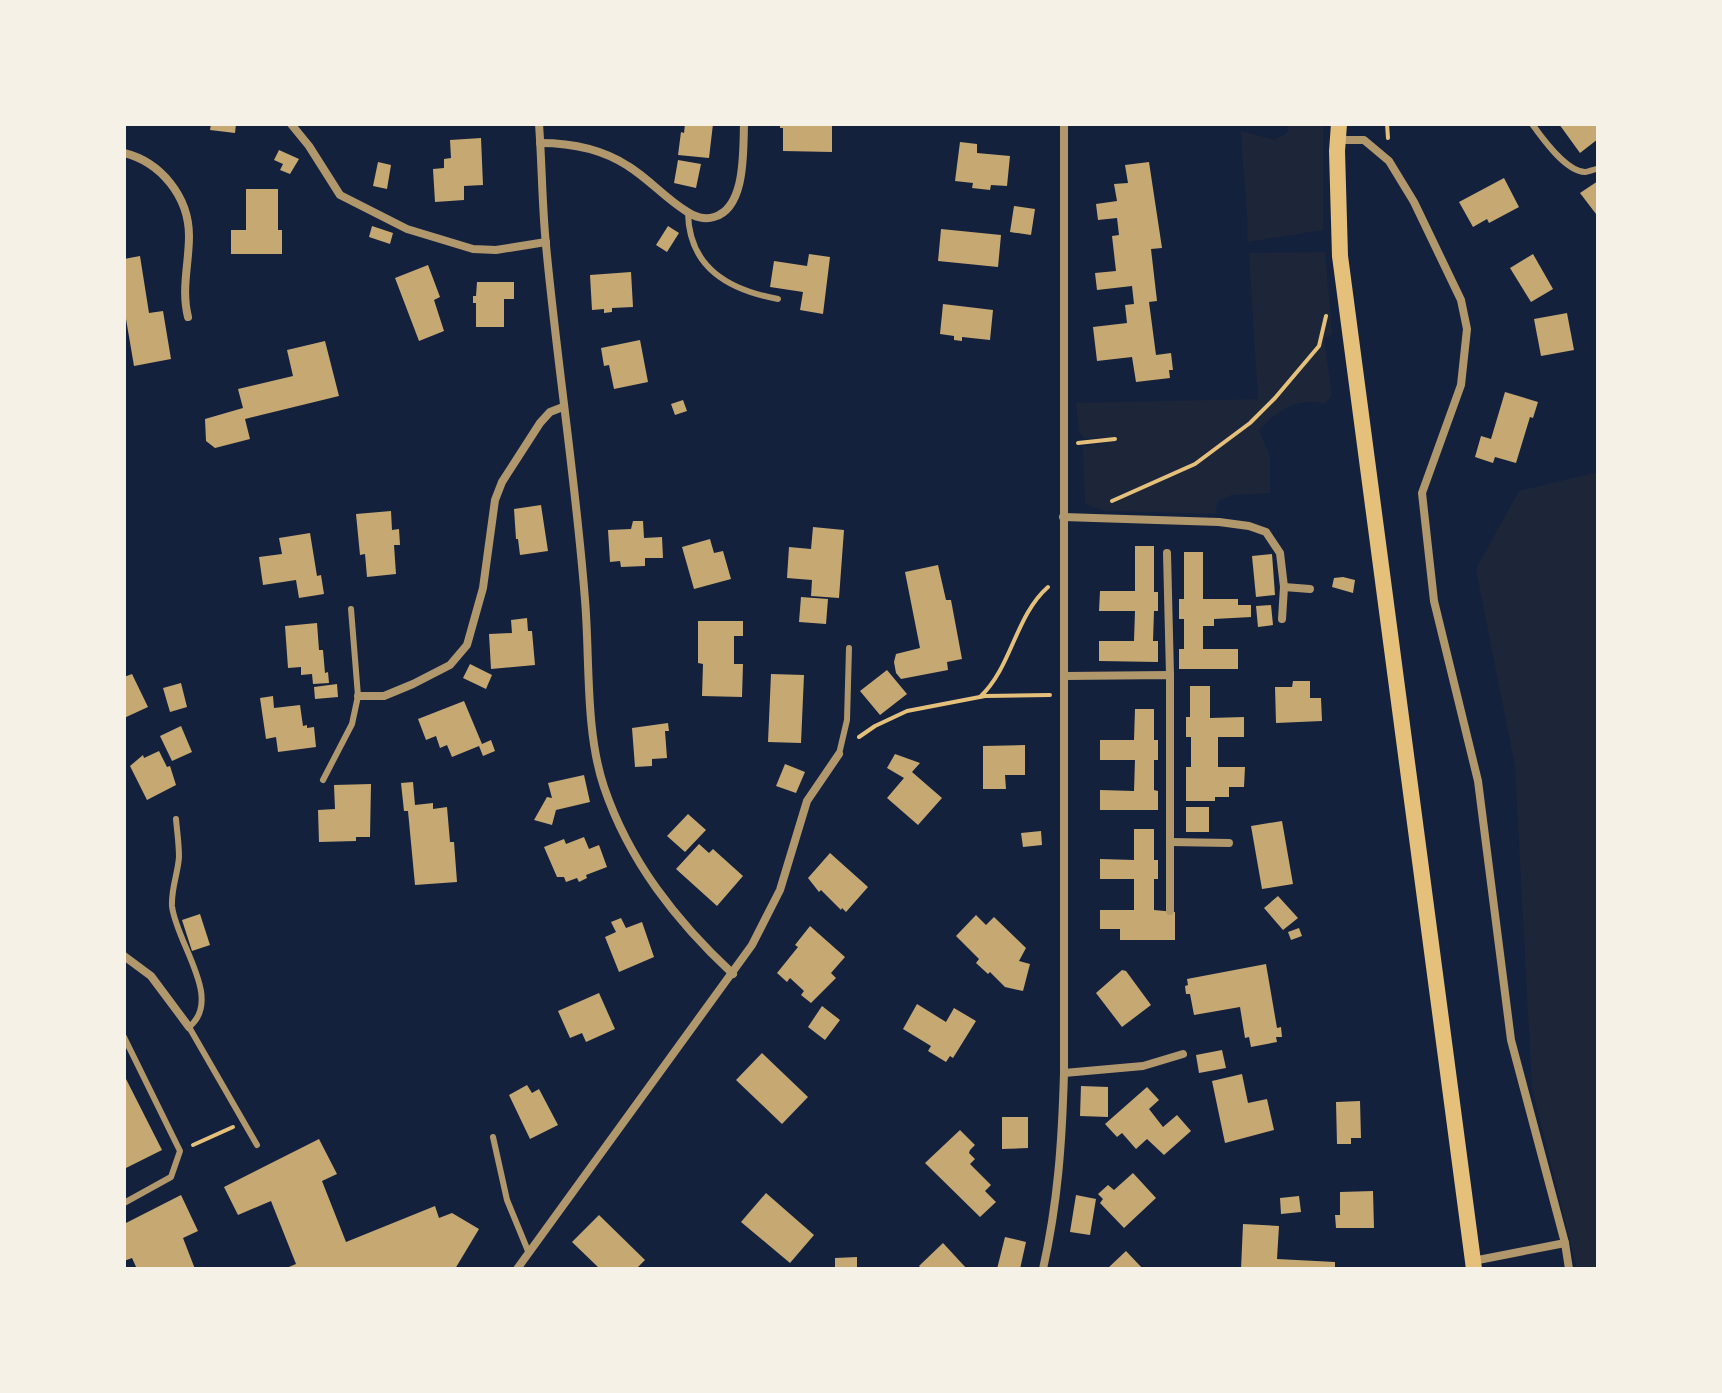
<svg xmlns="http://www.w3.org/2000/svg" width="1722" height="1393" font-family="'Crimson Pro',serif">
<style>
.green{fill:#1d2539}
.building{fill:#c6a872}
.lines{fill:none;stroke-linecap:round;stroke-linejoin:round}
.path{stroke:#e5c07b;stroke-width:4}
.service{stroke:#b1986c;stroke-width:6}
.minor{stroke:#b1986c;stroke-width:8}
.secondary{stroke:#e5c07b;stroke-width:16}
</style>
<rect width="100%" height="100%" fill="#14213d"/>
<g class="green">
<path d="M1287,124h36v106l-76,12c2,-37 -5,-74 -6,-111l34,9 13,-8z"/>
<path d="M1325,252l7,82 -8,5 8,56 -7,9c-28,-7 -47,6 -66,26l11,26v37l-38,2 -14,6 -3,13 -109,-3 -21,-7 -2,-57 22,-4v-6l-20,2 -6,-7 -3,-29 182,-4 -9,-146z"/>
<polygon points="1598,472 1598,1269 1577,1269 1532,1088 1515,766 1476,569 1519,491"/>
</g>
<g class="building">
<polygon points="211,124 236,124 235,133 210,130"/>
<polygon points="685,124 713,124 709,158 678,155 681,132 684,133"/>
<polygon points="780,124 832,124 832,152 783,151 783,128 780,128"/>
<polygon points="1559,124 1598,124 1598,139 1580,153"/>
<polygon points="481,138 483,185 464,186 464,200 435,202 433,169 444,168 444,159 451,158 450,140"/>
<polygon points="960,142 977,144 977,153 1010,156 1007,186 991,185 990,190 972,188 973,183 955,181"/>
<polygon points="279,150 299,159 290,174 280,170 283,164 274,160"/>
<polygon points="678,160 701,164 696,188 674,183"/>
<polygon points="378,162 391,165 387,189 373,186"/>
<polygon points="1149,162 1162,248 1151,249 1157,301 1149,302 1156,355 1171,353 1173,370 1169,370 1170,378 1136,382 1132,357 1097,361 1093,327 1127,323 1125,305 1134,304 1132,286 1097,290 1095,273 1116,271 1112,236 1119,235 1117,218 1098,220 1096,204 1117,201 1114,184 1128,183 1125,165"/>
<polygon points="1504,178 1519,207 1489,223 1487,219 1473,227 1459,202"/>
<polygon points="1598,181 1598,212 1596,214 1580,193"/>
<polygon points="246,189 278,189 278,230 282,230 282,254 231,254 231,230 246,230"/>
<polygon points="1014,206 1035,209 1031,235 1010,232"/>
<polygon points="372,226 393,233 390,244 369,237"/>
<polygon points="668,226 679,233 667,252 656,245"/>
<polygon points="941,229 1001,235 998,267 938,261"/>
<polygon points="809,254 830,257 823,314 800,310 803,292 770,287 774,261 807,266"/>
<polygon points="1533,254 1553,289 1531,302 1510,268"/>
<polygon points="140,256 149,313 163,311 171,359 134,366 126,319 124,319 124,259"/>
<polygon points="428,265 440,297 434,300 444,331 419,341 395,278"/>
<polygon points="631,272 633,307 612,308 612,312 604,313 604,309 592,310 590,275"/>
<polygon points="477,282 514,282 514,299 504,299 504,327 476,327 476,303 473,303 473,296 476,296"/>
<polygon points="943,304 993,310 990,340 962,337 962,341 954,340 954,336 940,334"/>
<polygon points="1567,313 1574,350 1541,356 1534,319"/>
<polygon points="640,340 648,382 614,389 609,365 604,366 601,348"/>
<polygon points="325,341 339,396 245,419 250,439 215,448 206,441 205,419 243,408 238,389 293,376 287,350"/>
<polygon points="1505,392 1538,402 1533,418 1530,417 1516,463 1495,457 1493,463 1475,457 1481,436 1491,439"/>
<polygon points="683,400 687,411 675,415 671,404"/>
<polygon points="541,505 548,551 520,555 518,539 516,539 514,509"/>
<polygon points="391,511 392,530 399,529 400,545 394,545 396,574 367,577 365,554 360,555 356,514"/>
<polygon points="633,521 643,521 644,538 662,537 663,558 645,558 645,566 621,567 620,561 610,562 608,530 631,529"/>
<polygon points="813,527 844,530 839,598 811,596 812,580 787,578 789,547 811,549"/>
<polygon points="310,533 317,576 321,575 324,594 299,598 296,580 263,585 259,557 282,554 279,538"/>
<polygon points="710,539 714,553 723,551 731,579 694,589 682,547"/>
<polygon points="1135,546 1154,546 1154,592 1158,592 1158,611 1154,611 1153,641 1158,641 1158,662 1099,661 1099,641 1134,641 1135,611 1099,611 1100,591 1135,591"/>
<polygon points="1184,552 1203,552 1203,599 1238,599 1238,605 1251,605 1251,617 1214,619 1214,626 1203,626 1203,649 1238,649 1238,669 1179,669 1179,649 1184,649 1184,619 1179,619 1179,599 1184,599"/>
<polygon points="1272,554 1275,595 1256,597 1252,556"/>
<polygon points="938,565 946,600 951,600 962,659 947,662 948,670 901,679 896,673 894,662 896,654 920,648 905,572"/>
<polygon points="1343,577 1355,580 1353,593 1332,587 1334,578"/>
<polygon points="801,597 828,599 826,624 799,622"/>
<polygon points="1271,605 1273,625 1258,627 1256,606"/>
<polygon points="527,618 528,631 532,631 535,665 491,669 489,634 512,633 511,620"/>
<polygon points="698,621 743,621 743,636 734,636 734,664 743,664 742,697 702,696 703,664 698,663"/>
<polygon points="317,623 319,650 323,650 325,673 328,672 329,683 313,684 312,674 301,675 301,667 288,668 285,626"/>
<polygon points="470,664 492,675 486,689 463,678"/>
<polygon points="887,670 907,694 880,715 860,691"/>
<polygon points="132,674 148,707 124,718 124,677"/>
<polygon points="771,674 804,675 801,743 768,742"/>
<polygon points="1293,681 1310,681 1310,698 1321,698 1322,721 1276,723 1275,687 1292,687"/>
<polygon points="181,683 187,707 170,712 163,688"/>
<polygon points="337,684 338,697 315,699 314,687"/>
<polygon points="1190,686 1210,686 1210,718 1244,717 1244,737 1218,737 1218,767 1245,767 1244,787 1229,787 1229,797 1215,797 1215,801 1186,801 1186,767 1191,767 1191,737 1186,737 1186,717 1190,717"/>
<polygon points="273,696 274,708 300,705 303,726 307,725 307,728 314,727 316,747 278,752 276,737 266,739 260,698"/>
<polygon points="464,701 482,744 491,740 495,751 483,756 479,746 452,757 447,745 440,748 436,736 426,740 418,719"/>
<polygon points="1135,709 1154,709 1154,740 1158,740 1158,760 1154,760 1154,790 1158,791 1158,810 1100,810 1100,790 1134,791 1135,760 1100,760 1100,740 1134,740"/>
<polygon points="668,723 669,731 665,731 667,758 652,759 652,766 635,767 632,728"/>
<polygon points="181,726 192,752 172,761 160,736"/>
<polygon points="1025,745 1025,775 1005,775 1006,789 983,789 983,746"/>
<polygon points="159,751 167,767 170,766 176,785 147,800 130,766 143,755 144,758"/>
<polygon points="895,754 920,763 912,772 942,798 918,825 887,798 904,778 887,768"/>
<polygon points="785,764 805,772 796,793 776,786"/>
<polygon points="584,775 590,802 556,810 552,825 534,820 547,797 552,798 548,783"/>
<polygon points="413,782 415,805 433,803 433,809 447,807 450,842 454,842 457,882 415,885 408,811 404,811 401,783"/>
<polygon points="371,784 370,837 356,837 356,841 319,842 318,810 335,809 334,785"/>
<rect x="1186" y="807" width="23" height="25"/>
<polygon points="688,814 706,830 685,852 667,836"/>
<polygon points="1282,821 1293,884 1262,889 1251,826"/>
<polygon points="1134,829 1154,829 1154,860 1158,860 1158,879 1154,879 1154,910 1175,912 1175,940 1120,940 1120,929 1100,929 1100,910 1134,910 1134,879 1100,879 1100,859 1134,860"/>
<polygon points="1041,831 1042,845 1023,847 1021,833"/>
<polygon points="584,837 589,849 599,845 607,867 586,875 587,878 579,882 577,878 566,882 564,877 557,877 544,847 564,839 566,844"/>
<polygon points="699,844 709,853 713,849 743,876 717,906 676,869"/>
<polygon points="830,853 868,887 846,912 842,908 841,910 821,890 819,892 808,878"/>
<polygon points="1278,896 1298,918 1283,930 1264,908"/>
<polygon points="200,914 210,945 192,951 182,920"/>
<polygon points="976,915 986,925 994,917 1026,948 1019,961 1030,964 1023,991 1005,987 990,972 988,974 976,963 979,959 956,936"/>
<polygon points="621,918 626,928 642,922 654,957 619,972 605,937 616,932 611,922"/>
<polygon points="810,926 845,957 831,973 836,978 811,1003 801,995 804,991 790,978 787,982 777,973 798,947 795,945"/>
<polygon points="1299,928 1302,936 1291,940 1288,932"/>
<polygon points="1266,964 1277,1028 1281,1027 1282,1037 1276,1037 1277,1042 1251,1047 1249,1037 1245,1038 1240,1007 1194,1015 1190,994 1186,994 1185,986 1188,985 1187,979"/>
<polygon points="1122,970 1126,971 1151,1005 1122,1027 1096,993"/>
<polygon points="599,993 615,1029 586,1042 582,1033 570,1038 558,1011"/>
<polygon points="917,1004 946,1022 954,1008 976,1021 953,1058 950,1056 946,1062 928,1051 931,1046 903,1029"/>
<polygon points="822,1006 840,1020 825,1040 808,1027"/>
<polygon points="1222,1050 1226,1068 1199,1073 1196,1055"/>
<polygon points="762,1053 808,1097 782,1124 736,1080"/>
<polygon points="1242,1074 1248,1103 1267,1099 1274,1130 1225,1143 1212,1081"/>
<polygon points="124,1075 162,1150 124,1169"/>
<polygon points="527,1085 532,1093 539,1089 558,1125 530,1139 509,1095"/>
<polygon points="1081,1086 1108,1087 1108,1117 1080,1116"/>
<polygon points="1147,1087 1159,1100 1149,1109 1163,1127 1177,1115 1191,1131 1164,1155 1147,1139 1136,1149 1122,1133 1117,1137 1105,1124"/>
<polygon points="1360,1101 1361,1138 1351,1138 1351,1144 1337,1144 1336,1102"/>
<polygon points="1002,1117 1028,1117 1028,1148 1002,1149"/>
<polygon points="960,1130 975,1145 970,1150 969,1153 975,1159 970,1164 991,1185 985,1191 996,1202 980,1217 925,1163"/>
<polygon points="319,1139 337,1174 322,1181 346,1242 435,1206 439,1218 452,1213 479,1229 455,1269 284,1269 296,1264 271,1201 238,1215 224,1187"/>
<polygon points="1133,1173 1156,1198 1124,1228 1100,1203 1103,1199 1098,1194 1108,1185 1114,1190"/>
<polygon points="1373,1191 1374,1228 1336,1228 1335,1215 1340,1215 1340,1192"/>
<polygon points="766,1193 814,1235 790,1263 741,1222"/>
<polygon points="181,1195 198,1231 183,1238 195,1269 137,1269 132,1258 124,1261 124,1224"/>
<polygon points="1076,1195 1096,1199 1090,1235 1070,1232"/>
<polygon points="1299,1196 1301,1212 1281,1214 1280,1198"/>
<polygon points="599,1215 645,1260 636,1269 600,1269 572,1242"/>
<polygon points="1243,1224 1279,1226 1277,1259 1335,1262 1335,1269 1241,1269"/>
<polygon points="1005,1237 1026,1242 1020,1269 997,1269"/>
<polygon points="943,1243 967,1269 922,1269 919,1266"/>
<polygon points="1126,1251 1143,1269 1107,1269"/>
<polygon points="857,1257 857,1269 835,1269 835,1258"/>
</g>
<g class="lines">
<g class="path">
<polyline points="1387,124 1388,138"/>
<polyline points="1078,443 1115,439"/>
<polyline points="1112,501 1195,464 1250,423 1275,398 1319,346 1326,316"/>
<path d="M980,697c32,-30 35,-81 68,-110"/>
<polyline points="859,737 875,726 907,711 985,696 1050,695"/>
<polyline points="193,1145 233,1127"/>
</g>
<g class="service">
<path d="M1532,124c10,14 34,48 53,48 1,0 12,-3 13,-4"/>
<path d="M688,213c1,55 41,77 90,86"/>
<polyline points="839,754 847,720 849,648"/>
<polyline points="323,780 352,724 358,696 351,609"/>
<path d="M176,819c1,12 3,25 3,38 -1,16 -8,32 -7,49 4,37 52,93 17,121l68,118"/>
<polyline points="124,1037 180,1151 171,1177 124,1203"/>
<polyline points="493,1137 507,1200 528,1251"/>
</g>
<g class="minor">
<polyline points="291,124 309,146 340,195 407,229 473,249 496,250 546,242"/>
<path d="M539,124c3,40 3,81 7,121 11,118 30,237 39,355 5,59 0,131 19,187 25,74 72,134 129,187"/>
<polyline points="1339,140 1364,140 1389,161 1414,202 1461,300 1467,329 1461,385 1422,493 1434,601 1478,781 1511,1040 1565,1243 1473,1261"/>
<path d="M540,143c31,0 62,6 88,23 21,13 37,32 58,45 8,6 19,9 28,6 32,-9 29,-66 30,-93"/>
<path d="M124,153c37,9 65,44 65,83 0,28 -8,53 -1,81"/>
<polyline points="1063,517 1219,522 1249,526 1266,532 1280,553 1284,587 1282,619"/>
<polyline points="1167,553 1170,675"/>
<polyline points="1284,587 1310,589"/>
<polyline points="1065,676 1170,675 1170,911"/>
<polyline points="358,696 384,696 413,684 450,665 467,645 483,588 495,500 502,482 540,423 550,412 563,407"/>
<polyline points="1170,842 1229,843"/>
<polyline points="124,956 151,976 189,1027"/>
<polyline points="1064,1073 1143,1066 1183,1054"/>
<polyline points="1565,1243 1569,1269"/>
<polyline points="517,1269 752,945 780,890 807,801 839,754"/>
<path d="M1043,1269c15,-67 19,-127 21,-196v-949"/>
</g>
<polyline class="secondary" points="1339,124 1337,151 1340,256 1474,1269"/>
</g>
<rect width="1722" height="1393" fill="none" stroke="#f6f1e7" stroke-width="252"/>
</svg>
